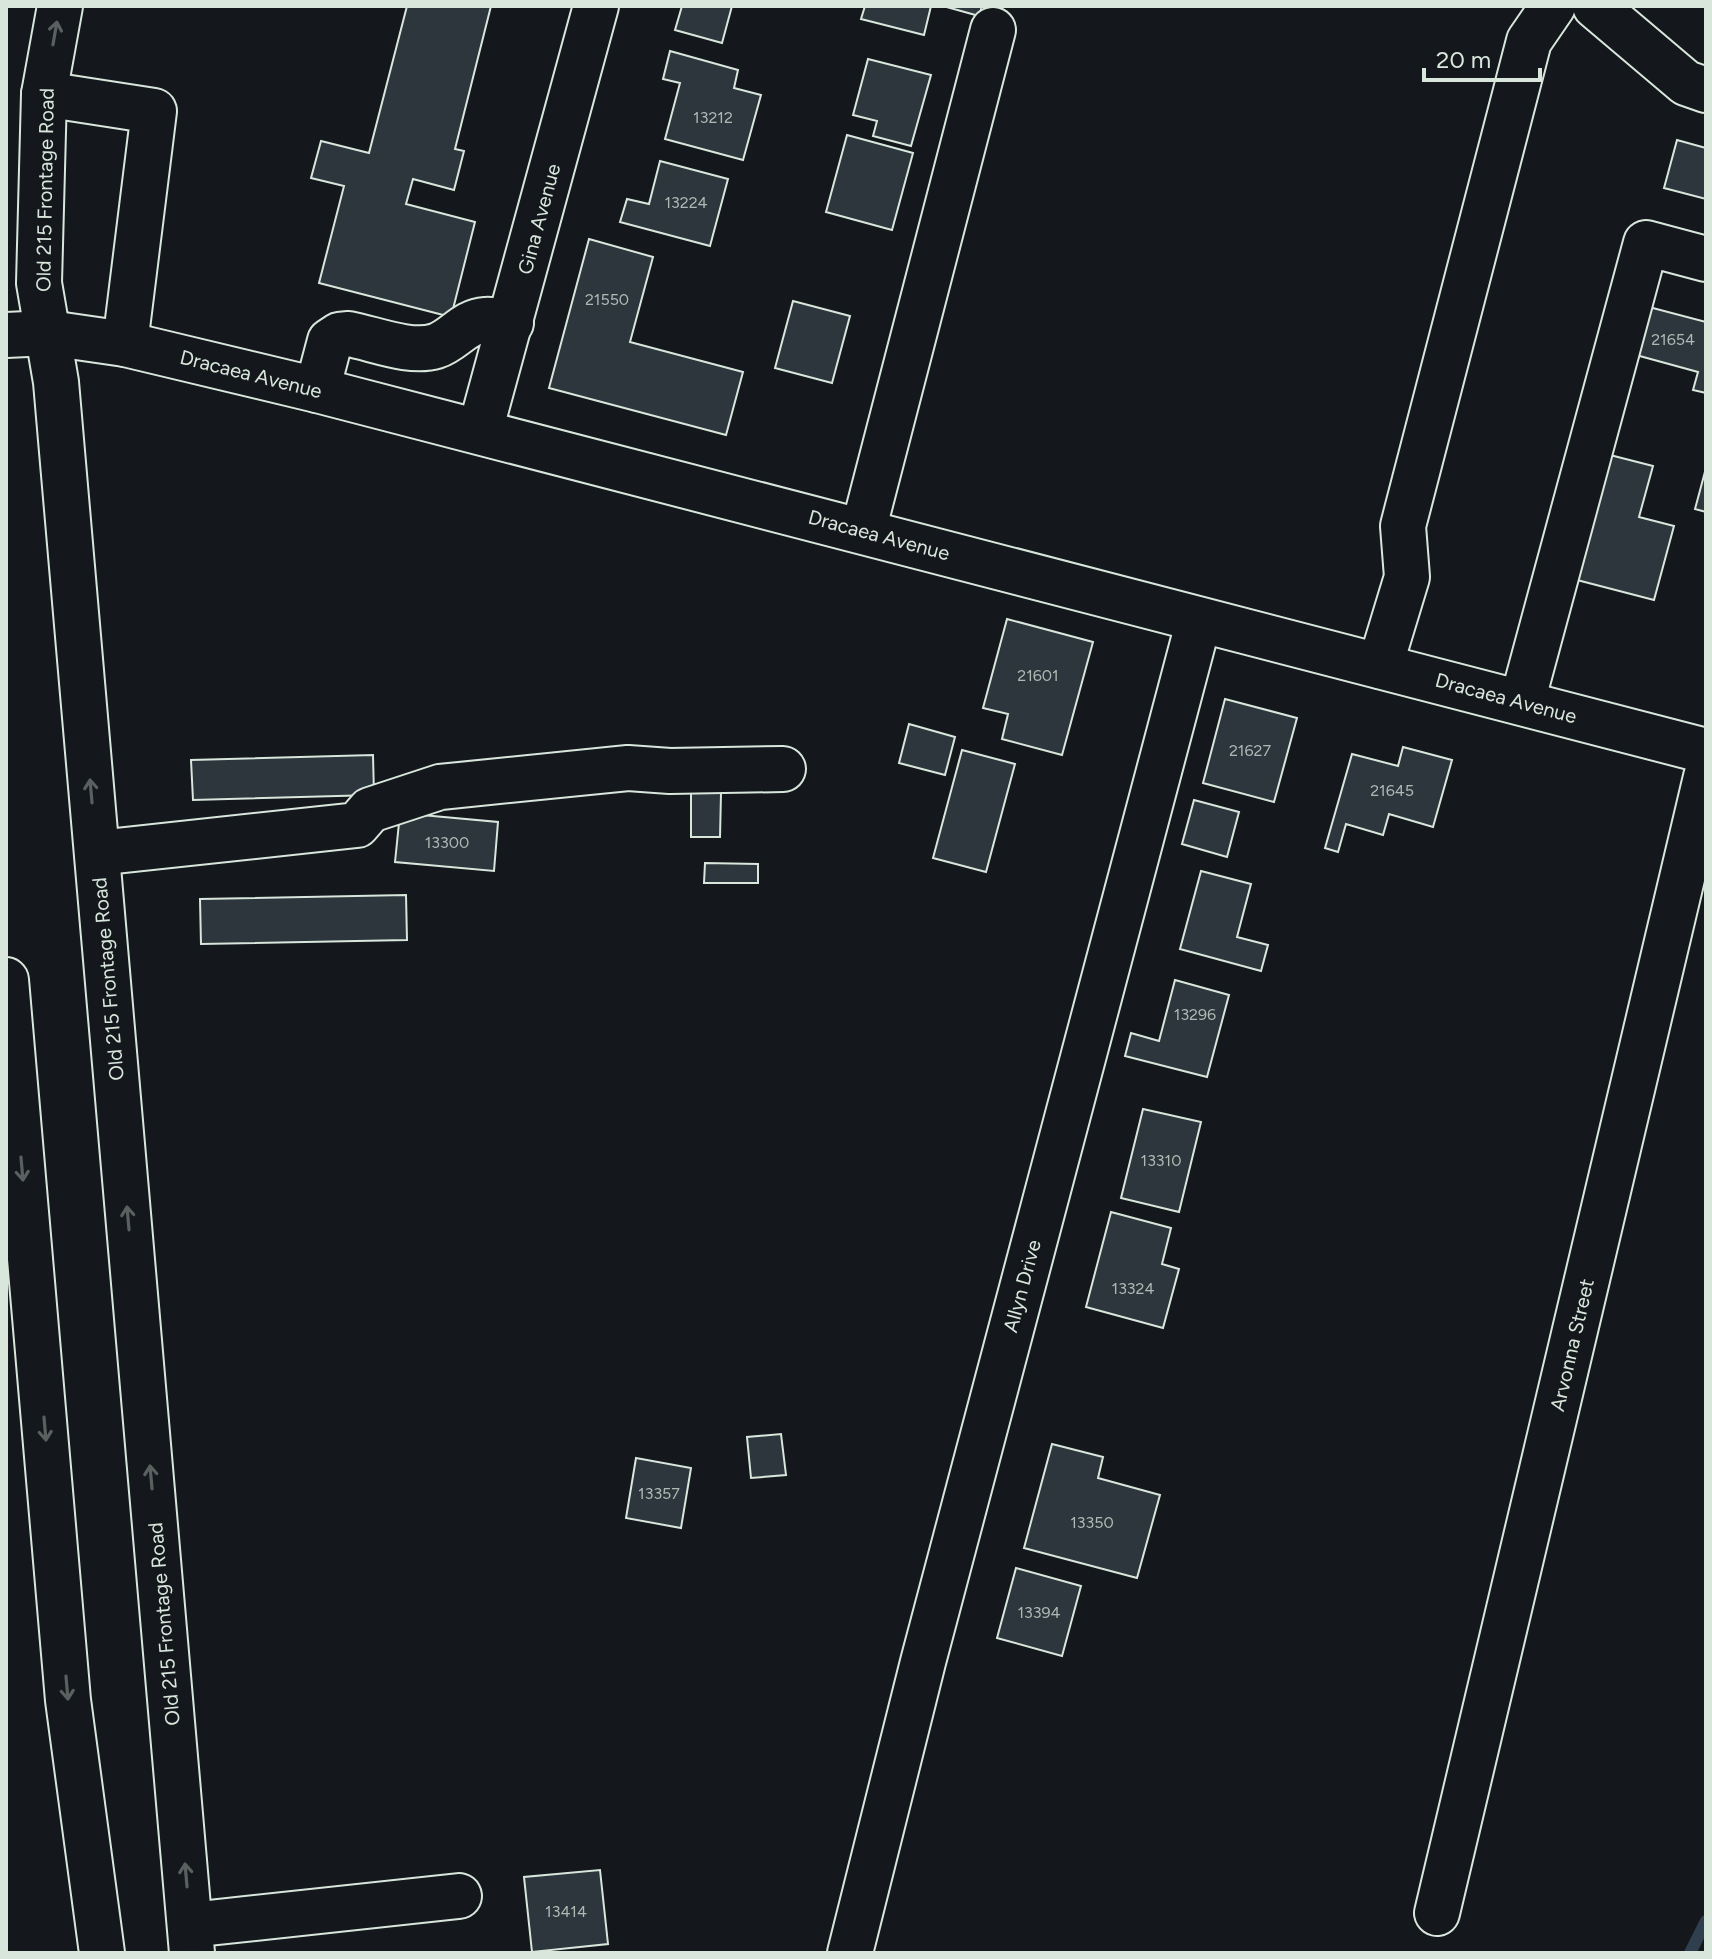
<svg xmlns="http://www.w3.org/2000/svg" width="1712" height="1959" font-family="Figtree,sans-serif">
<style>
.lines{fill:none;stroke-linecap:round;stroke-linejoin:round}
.stream{stroke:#2f3f4d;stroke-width:12}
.building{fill:#2c363c;stroke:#d8e6dc;stroke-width:2}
.minor-casing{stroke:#d8e6dc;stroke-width:48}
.minor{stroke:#14181c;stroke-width:44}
.oneway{stroke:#59605f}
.labels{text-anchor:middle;stroke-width:6;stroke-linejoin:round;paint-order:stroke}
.number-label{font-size:16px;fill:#adbab4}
.street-label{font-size:20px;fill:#d8e6dc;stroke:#14181c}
</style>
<rect width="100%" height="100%" fill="#14181c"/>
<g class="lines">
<polyline class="stream" points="1690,1953 1706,1921"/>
</g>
<g class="building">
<polygon points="407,6 491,6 455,149 464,151 454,190 413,179 406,204 475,222 451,317 319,283 344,186 311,178 321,141 369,153"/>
<polygon points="682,6 732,6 722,43 675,30"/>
<polygon points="865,6 931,6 924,35 861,19"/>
<polygon points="943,6 982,6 979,16"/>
<polygon points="670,51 738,70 734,88 761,95 743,160 665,139 680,83 663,79"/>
<polygon points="868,59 931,75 911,146 873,136 877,121 853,115"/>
<polygon points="847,135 913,153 892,230 826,212"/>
<polygon points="1677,140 1706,148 1706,199 1664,188"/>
<polygon points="660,161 728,179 710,246 620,222 627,199 649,204"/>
<polygon points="589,239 653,257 630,342 743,372 726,435 549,388"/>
<polygon points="793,301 850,316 832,383 775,368"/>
<polygon points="1649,307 1706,322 1706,393 1693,390 1698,372 1636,355"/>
<polygon points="1610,455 1653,466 1639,517 1674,526 1654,600 1577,580"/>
<polygon points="1706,468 1706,512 1695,509"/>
<polygon points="1007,619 1093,642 1062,755 1002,739 1008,714 983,708"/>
<polygon points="1225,699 1297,718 1274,802 1203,783"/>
<polygon points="909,724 955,737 945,775 899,763"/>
<polygon points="1403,747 1452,760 1433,827 1389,814 1383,835 1346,824 1338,852 1325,848 1352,754 1398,766"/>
<polygon points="962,750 1015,764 986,872 933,858"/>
<polygon points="373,755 374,795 193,800 191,760"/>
<polygon points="691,793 721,793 720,837 691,837"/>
<polygon points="1194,800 1239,812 1227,857 1182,844"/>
<polygon points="400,813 498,822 494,871 395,862"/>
<polygon points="705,863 758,864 758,883 704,883"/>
<polygon points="1201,871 1251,884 1237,937 1268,945 1261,971 1180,949"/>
<polygon points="406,895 407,940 201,944 200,899"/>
<polygon points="1175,980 1229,995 1207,1077 1125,1056 1131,1033 1159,1041"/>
<polygon points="1143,1109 1201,1122 1179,1212 1121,1198"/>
<polygon points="1111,1212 1171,1228 1162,1264 1179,1269 1163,1328 1086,1307"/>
<polygon points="781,1434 786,1475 751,1478 747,1437"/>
<polygon points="1052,1444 1103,1457 1098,1478 1160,1495 1137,1578 1024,1548"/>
<polygon points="636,1458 691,1468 681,1528 626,1518"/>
<polygon points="1016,1568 1081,1586 1062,1656 997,1638"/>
<polygon points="600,1870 608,1944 532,1952 524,1877"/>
</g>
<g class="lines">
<defs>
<g id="minor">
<polyline points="60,6 44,94 39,283 56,382 192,1953"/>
<polyline points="1595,6 1686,83 1706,90"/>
<polyline points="44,94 154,111 125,344"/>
<polyline points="6,335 49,333 125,344 317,390 1706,751"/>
<path d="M317,390l13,-49 9,-6 10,-1c26,5 61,20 87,12 18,-6 29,-25 49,-26 8,-1 18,2 26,3"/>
<polyline points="480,431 596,6"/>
<polyline points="863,531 993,30"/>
<polyline points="1380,666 1407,577 1403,526 1529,41 1553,6"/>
<polyline points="1522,702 1646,243 1706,259"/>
<polyline points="97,853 357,825 370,810 440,787 628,768 670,771 783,769"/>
<polyline points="6,980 68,1700 102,1953"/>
<polyline points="1437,1913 1706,777"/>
<polyline points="190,1925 459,1896"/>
<polyline points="850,1953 923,1662 1199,620"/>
</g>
</defs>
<use href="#minor" class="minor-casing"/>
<use href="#minor" class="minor"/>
</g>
<defs><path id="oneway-shaft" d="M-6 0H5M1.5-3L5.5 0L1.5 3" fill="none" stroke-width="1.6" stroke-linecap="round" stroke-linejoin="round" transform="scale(2)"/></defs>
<g class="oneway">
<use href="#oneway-shaft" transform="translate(55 33) rotate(-80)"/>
<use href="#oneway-shaft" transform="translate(91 791) rotate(-95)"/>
<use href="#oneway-shaft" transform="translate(22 1169) rotate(85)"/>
<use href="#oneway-shaft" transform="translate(128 1218) rotate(-95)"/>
<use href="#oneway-shaft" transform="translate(45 1429) rotate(85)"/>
<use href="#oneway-shaft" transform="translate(151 1477) rotate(-95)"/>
<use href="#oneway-shaft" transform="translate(67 1688) rotate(85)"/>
<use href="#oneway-shaft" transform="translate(186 1875) rotate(-95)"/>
</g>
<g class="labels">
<g class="number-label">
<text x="713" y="123">13212</text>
<text x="686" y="208">13224</text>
<text x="607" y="305">21550</text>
<text x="1673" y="345">21654</text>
<text x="1038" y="681">21601</text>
<text x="1250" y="756">21627</text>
<text x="1392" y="796">21645</text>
<text x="447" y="848">13300</text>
<text x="1195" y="1020">13296</text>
<text x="1161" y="1166">13310</text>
<text x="1133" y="1294">13324</text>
<text x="659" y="1499">13357</text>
<text x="1092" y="1528">13350</text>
<text x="1039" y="1618">13394</text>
<text x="566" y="1917">13414</text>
</g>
<g class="street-label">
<text transform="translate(45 190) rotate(-89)" y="7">Old 215 Frontage Road</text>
<text transform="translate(539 219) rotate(-75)" y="7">Gina Avenue</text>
<text transform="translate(251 374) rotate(14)" y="7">Dracaea Avenue</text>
<text transform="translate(879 535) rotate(15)" y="7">Dracaea Avenue</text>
<text transform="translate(1506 698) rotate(15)" y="7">Dracaea Avenue</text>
<text transform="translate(108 979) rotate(-95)" y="7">Old 215 Frontage Road</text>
<text transform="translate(1022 1286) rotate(-75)" y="7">Allyn Drive</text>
<text transform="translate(1572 1345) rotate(-77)" y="7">Arvonna Street</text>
<text transform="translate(164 1624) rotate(-95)" y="7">Old 215 Frontage Road</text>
</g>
</g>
<rect width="1712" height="1959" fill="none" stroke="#d8e6dc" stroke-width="16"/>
<path d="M1424 68v12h116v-12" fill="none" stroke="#d8e6dc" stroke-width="4"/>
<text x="1436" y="68" font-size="24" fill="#d8e6dc" stroke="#14181c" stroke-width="6" paint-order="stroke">20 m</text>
</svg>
